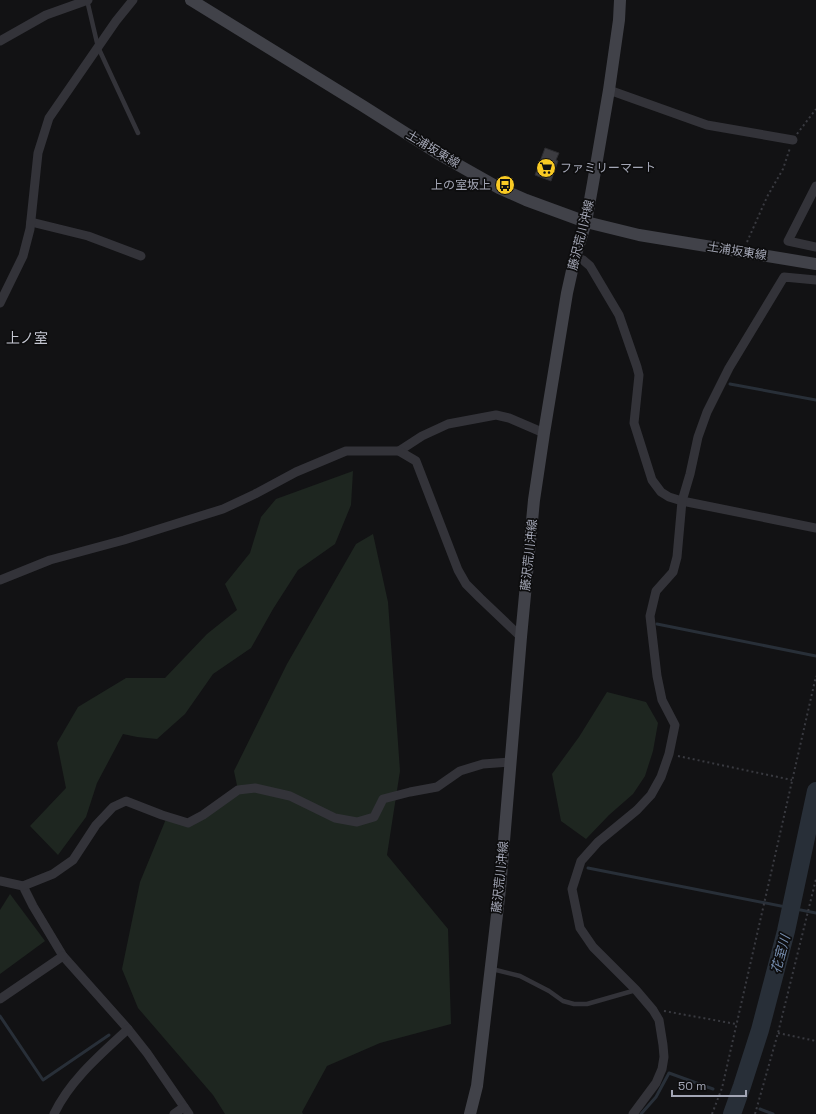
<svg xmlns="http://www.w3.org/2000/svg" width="816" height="1114" font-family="'Space Grotesk','Noto Sans JP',sans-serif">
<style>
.green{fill:#1e2620}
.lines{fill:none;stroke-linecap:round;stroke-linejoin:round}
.stream{stroke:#282f38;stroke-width:3}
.river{stroke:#282f38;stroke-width:18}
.building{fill:#3c3c41;stroke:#2c2c30}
.path{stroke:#393a40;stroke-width:2;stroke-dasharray:2 3;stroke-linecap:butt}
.service{stroke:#333339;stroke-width:4.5}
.minor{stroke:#333339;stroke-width:9}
.secondary{stroke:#414249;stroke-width:12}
.labels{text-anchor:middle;stroke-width:3.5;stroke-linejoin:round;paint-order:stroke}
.street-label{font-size:12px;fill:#a3a6b5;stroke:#0d0d0e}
.poi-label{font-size:12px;fill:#a3a6b5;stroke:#0d0d0e;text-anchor:start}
.water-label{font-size:13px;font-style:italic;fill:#7890b2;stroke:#0d0d0e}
.quarter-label{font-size:14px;fill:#c4c6d1;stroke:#0d0d0e}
</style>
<rect width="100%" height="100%" fill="#121214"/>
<g class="green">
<polygon points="353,471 351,505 335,544 298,570 273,609 251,648 213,674 185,714 157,739 137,737 123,734 97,783 86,817 58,855 30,826 66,788 57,743 78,707 126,678 165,678 207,634 237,610 225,584 250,553 261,517 276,499"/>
<polygon points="373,534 388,602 400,771 387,855 448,929 451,1024 380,1043 327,1066 302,1112 303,1114 225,1114 213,1095 138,1008 122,969 140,882 166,819 188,823 238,790 234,771 287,664 356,544"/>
<polygon points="607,692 646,702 658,723 653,751 645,776 633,794 609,815 586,839 561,821 552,774 579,737"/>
<polygon points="10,894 45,941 0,974 0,910"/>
</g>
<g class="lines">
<g class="stream">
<polyline points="730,384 816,400"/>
<polyline points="657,624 816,656"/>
<polyline points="588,868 816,913"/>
<polyline points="0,1016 43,1080 109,1035"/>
<polyline points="760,1109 773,1114"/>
<polyline points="641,1114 656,1097 669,1073 713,1089"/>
</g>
<polyline class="river" points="732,1114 742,1086 760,1030 786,931 816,791"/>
</g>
<polygon class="building" points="545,148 559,153 556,160 558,161 551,181 535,175"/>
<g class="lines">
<g class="path">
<polyline points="797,134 816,109"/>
<polyline points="747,242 767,197 783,169 790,148"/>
<polyline points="678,756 792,780"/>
<polyline points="664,1011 736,1024"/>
<polyline points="778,1033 816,1041"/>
<polyline points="712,1114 722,1088 816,676"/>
<polyline points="755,1114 778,1033 816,879"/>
</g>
<g class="service">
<polyline points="87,0 98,47 138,133"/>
<polyline points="492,969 520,976 549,991 563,1001 574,1004 587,1004 636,990"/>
</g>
<g class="minor">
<polyline points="0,41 46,15 88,0"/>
<polyline points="609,90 707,125 793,140"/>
<polyline points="816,186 788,241 816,247"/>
<polyline points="31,222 88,236 141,256"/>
<polyline points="575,257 583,260 590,266 619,315 637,367 639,375 634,423 652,480 661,492 669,497 682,501 816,528"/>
<polyline points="0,303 23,256 30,229 38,153 49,118 116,21 133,0"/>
<polyline points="399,451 422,436 448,424 496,415 509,418 544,433"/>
<polyline points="0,580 50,560 124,540 223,509 255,494 296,472 346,451 399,451 416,461 458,570 466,584 480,598 521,637"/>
<polyline points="0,881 23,886 33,906 63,956 128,1029 147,1053 189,1114"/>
<polyline points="23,886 53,874 73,860 96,825 113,807 126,801 162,815 188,823 203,815 238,790 255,788 290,796 335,818 357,822 374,817 383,799 410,792 437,787 460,771 483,764 511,762"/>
<polyline points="0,999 63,956"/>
<path d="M54,1114c16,-34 47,-60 74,-85"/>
<polyline points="174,1114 184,1107"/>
<polyline points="633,1114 656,1083 662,1069 664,1057 663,1045 659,1020 653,1010 636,990 593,947 580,928 572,889 581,861 598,842 637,810 651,795 661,777 669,754 675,725 662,700 657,676 650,616 656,591 673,572 677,557 682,501 690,474 698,437 707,412 729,368 784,277 816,280"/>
</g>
<g class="secondary">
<polyline points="191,0 363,106 437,153 499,188 526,200 586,222 639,235 816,264"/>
<polyline points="470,1114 477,1086 500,889 521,637 534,500 544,433 567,293 575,257 586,222 593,183 609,90 619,20 620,0"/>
</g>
</g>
<defs>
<symbol id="supermarket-disc" viewBox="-11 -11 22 22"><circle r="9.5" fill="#f9ca24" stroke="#0d0d0e"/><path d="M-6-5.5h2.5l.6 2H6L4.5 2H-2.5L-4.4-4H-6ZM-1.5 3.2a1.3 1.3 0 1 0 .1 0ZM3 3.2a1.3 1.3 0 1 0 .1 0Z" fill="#111"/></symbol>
<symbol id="bus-disc" viewBox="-11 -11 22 22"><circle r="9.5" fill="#f9ca24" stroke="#0d0d0e"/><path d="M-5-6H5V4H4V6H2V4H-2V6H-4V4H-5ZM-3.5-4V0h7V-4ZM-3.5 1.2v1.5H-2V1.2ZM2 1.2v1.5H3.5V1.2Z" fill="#111"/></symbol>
</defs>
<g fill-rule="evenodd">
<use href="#supermarket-disc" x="535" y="157" width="22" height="22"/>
<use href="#bus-disc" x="494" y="174" width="22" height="22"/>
</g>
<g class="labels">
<g class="street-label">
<text transform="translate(433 149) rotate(31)" y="4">土浦坂東線</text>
<text transform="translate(581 235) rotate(-76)" y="4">藤沢荒川沖線</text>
<text transform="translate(737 251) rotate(9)" y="4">土浦坂東線</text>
<text transform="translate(529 555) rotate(-84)" y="4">藤沢荒川沖線</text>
<text transform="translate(500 877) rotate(-84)" y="4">藤沢荒川沖線</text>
</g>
<g class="poi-label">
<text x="560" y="172">ファミリーマート</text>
<text x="491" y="189" text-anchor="end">上の室坂上</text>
</g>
<g class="water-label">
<text transform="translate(780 954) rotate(-75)" y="5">花室川</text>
</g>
<g class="quarter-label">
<text x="27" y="343">上ノ室</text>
</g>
</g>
<path d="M672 1090v6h74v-6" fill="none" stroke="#a3a6b5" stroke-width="2"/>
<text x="678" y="1090" font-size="12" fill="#a3a6b5" stroke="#0d0d0e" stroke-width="3" paint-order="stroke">50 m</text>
</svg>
